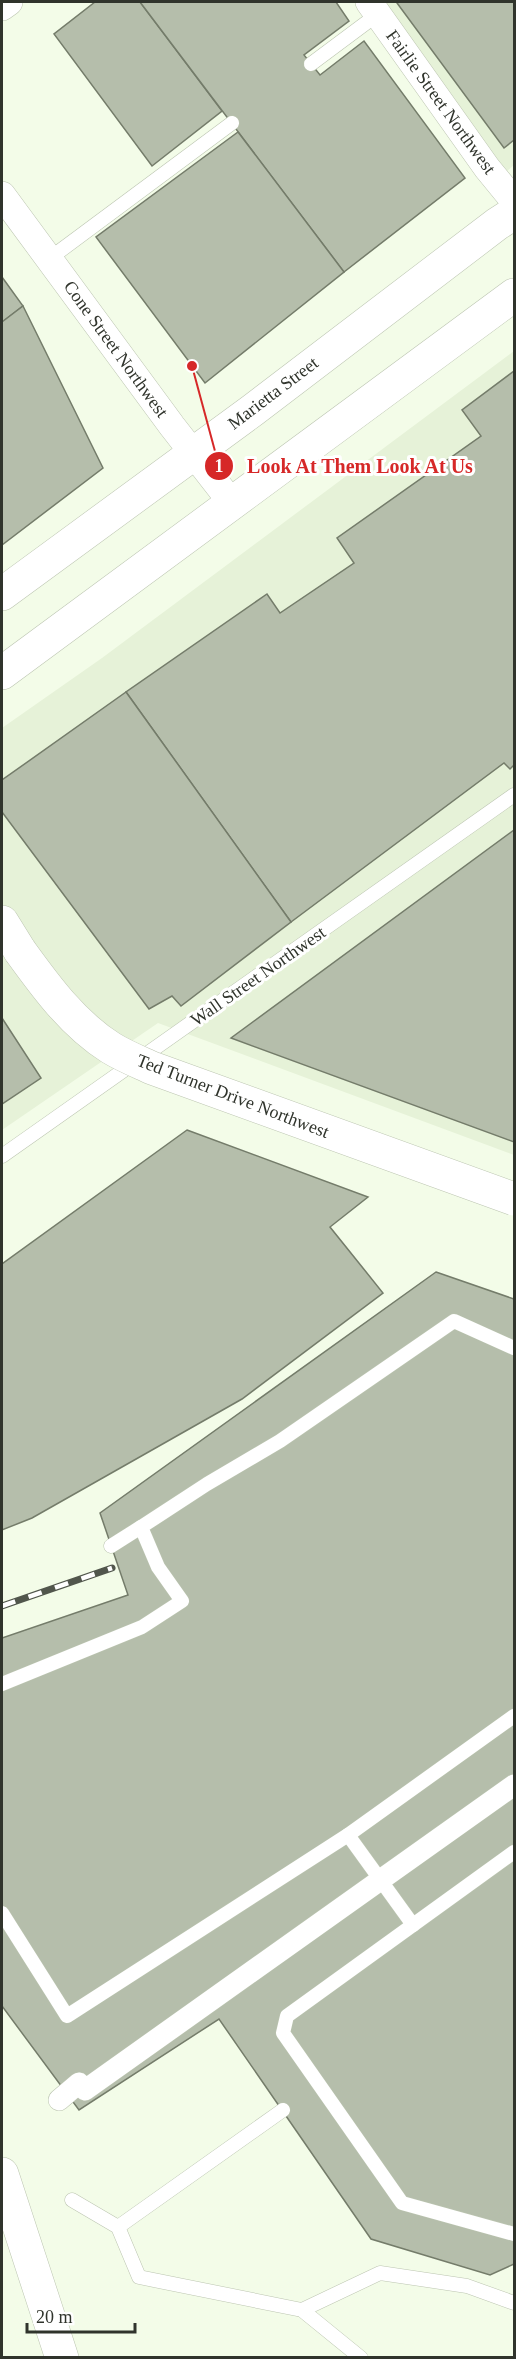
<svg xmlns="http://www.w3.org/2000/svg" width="516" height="2359" font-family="'Times New Roman',serif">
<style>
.built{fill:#e6f2d8}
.building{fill:#b5beab;stroke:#747c6a;stroke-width:1.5}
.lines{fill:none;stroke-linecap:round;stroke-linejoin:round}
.service-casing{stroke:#bcc5b1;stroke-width:15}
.pedestrian-casing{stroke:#bcc5b1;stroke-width:22}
.minor-casing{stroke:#bcc5b1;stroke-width:28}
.tertiary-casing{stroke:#bcc5b1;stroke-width:34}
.secondary-casing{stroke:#bcc5b1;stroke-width:34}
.service{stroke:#fff;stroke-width:14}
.pedestrian{stroke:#fff;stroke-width:21}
.minor{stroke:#fff;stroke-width:27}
.tertiary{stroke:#fff;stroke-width:33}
.secondary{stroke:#fff;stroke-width:33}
.rail-casing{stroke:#51564c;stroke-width:7}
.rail{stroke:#fff;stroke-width:4.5;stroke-dasharray:14;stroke-linecap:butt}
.tertiary-bridge-casing{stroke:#bcc5b1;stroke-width:34;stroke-linecap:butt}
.tertiary-bridge{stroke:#fff;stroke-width:33}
.labels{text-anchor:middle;stroke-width:6;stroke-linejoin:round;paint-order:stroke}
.street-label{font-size:18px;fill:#30342c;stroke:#fff}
.leader{fill:none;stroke:#d62828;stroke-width:2}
.callout-dot{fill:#d62828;stroke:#fff;stroke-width:2}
.mark-label{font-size:18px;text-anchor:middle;font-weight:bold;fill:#fff}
.callout-label{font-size:20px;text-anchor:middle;font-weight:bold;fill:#d62828;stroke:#fff;stroke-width:6;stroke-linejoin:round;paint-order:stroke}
</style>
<rect width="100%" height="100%" fill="#f3fce8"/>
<g class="built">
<polygon points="379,2 514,2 514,165 505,173"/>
<polygon points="514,351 514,1155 158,1023 2,1130 2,728 102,658"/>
</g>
<g class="building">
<polygon points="95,2 140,2 222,111 152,166 54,34"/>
<polygon points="140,2 336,2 349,21 304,55 320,75 364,41 465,178 344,272"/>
<polygon points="399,2 514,2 514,140 504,148 397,3"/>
<polygon points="238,132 344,272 205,383 96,237"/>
<polygon points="2,277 23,306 2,322"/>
<polygon points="23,306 103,468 2,545 2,322"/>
<polygon points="514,371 514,765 510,769 504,763 291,922 126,692 267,594 280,613 354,563 337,538 481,436 462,410"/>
<polygon points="126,692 291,922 181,1006 172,996 149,1009 2,812 2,780"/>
<polygon points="514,830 514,1142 231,1038"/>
<polygon points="2,1018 41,1078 2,1104"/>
<polygon points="187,1130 368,1197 330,1227 383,1293 242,1399 32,1518 2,1530 2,1264"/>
<polygon points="436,1272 514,1299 514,2264 490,2275 371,2239 219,2019 79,2110 2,2006 2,1638 128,1595 100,1513"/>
</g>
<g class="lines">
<defs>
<g id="service">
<polyline points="311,64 378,14"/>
<polyline points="49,259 232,123"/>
<polyline points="2,1156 514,795"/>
<polyline points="111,1546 141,1527"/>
<polyline points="2,1684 142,1627 182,1601 158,1567 141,1527 207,1484 280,1441 454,1321 514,1348"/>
<polyline points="348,1835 413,1925"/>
<polyline points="514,1852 287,2016 283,2033 402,2203 514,2234"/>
<polyline points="2,1913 67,2016 348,1835 514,1716"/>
<polyline points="72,2200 118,2227 139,2277 302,2310 361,2358"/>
<polyline points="118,2227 283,2110"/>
<polyline points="302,2310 380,2273 467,2286 514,2303"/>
</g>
<polyline id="pedestrian" points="59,2100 79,2083 85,2090 514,1785"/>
<g id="minor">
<polyline points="369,2 487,168 514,201"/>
<polyline points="2,7 9,2"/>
<polyline points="2,195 172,426 232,503"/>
</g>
<g id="tertiary">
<polyline points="2,922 20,951"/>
<polyline points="2,2174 62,2358"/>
</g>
<g id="secondary">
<polyline points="2,594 253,410 497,224 514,213"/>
<polyline points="2,673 514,295"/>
</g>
</defs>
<use href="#service" class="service-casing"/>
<use href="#pedestrian" class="pedestrian-casing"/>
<use href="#minor" class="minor-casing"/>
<use href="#tertiary" class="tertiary-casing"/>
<use href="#secondary" class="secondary-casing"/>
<use href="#service" class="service"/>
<use href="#pedestrian" class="pedestrian"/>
<use href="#minor" class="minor"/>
<use href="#tertiary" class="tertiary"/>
<use href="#secondary" class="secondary"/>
<defs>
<polyline id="rail" points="2,1606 112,1568"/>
</defs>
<use href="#rail" class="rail-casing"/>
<use href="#rail" class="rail"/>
<defs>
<path id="tertiary-bridge" d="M20,951c26,36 53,73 91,97 13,8 28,14 41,20l362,131"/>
</defs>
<use href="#tertiary-bridge" class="tertiary-bridge-casing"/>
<use href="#tertiary-bridge" class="tertiary-bridge"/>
</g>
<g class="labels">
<g class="street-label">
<text transform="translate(441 102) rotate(54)" y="6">Fairlie Street Northwest</text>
<text transform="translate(116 349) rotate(54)" y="6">Cone Street Northwest</text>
<text transform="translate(273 393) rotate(-37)" y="6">Marietta Street</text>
<text transform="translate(258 976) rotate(-35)" y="6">Wall Street Northwest</text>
<text transform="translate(233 1096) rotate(21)" y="6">Ted Turner Drive Northwest</text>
</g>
</g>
<path class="leader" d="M192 366L219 466"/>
<g class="callout-dot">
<circle cx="192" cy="366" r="6"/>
<circle cx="219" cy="466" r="15"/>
</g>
<g class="mark-label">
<text x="219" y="472">1</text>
</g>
<g class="callout-label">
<text x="360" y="473">Look At Them Look At Us</text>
</g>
<rect width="516" height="2359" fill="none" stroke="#30342c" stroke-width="6"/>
<path d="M27 2323v9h108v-9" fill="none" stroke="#30342c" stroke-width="3"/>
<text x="36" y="2323" font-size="18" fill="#30342c" stroke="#ffffff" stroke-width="4.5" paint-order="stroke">20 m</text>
</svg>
